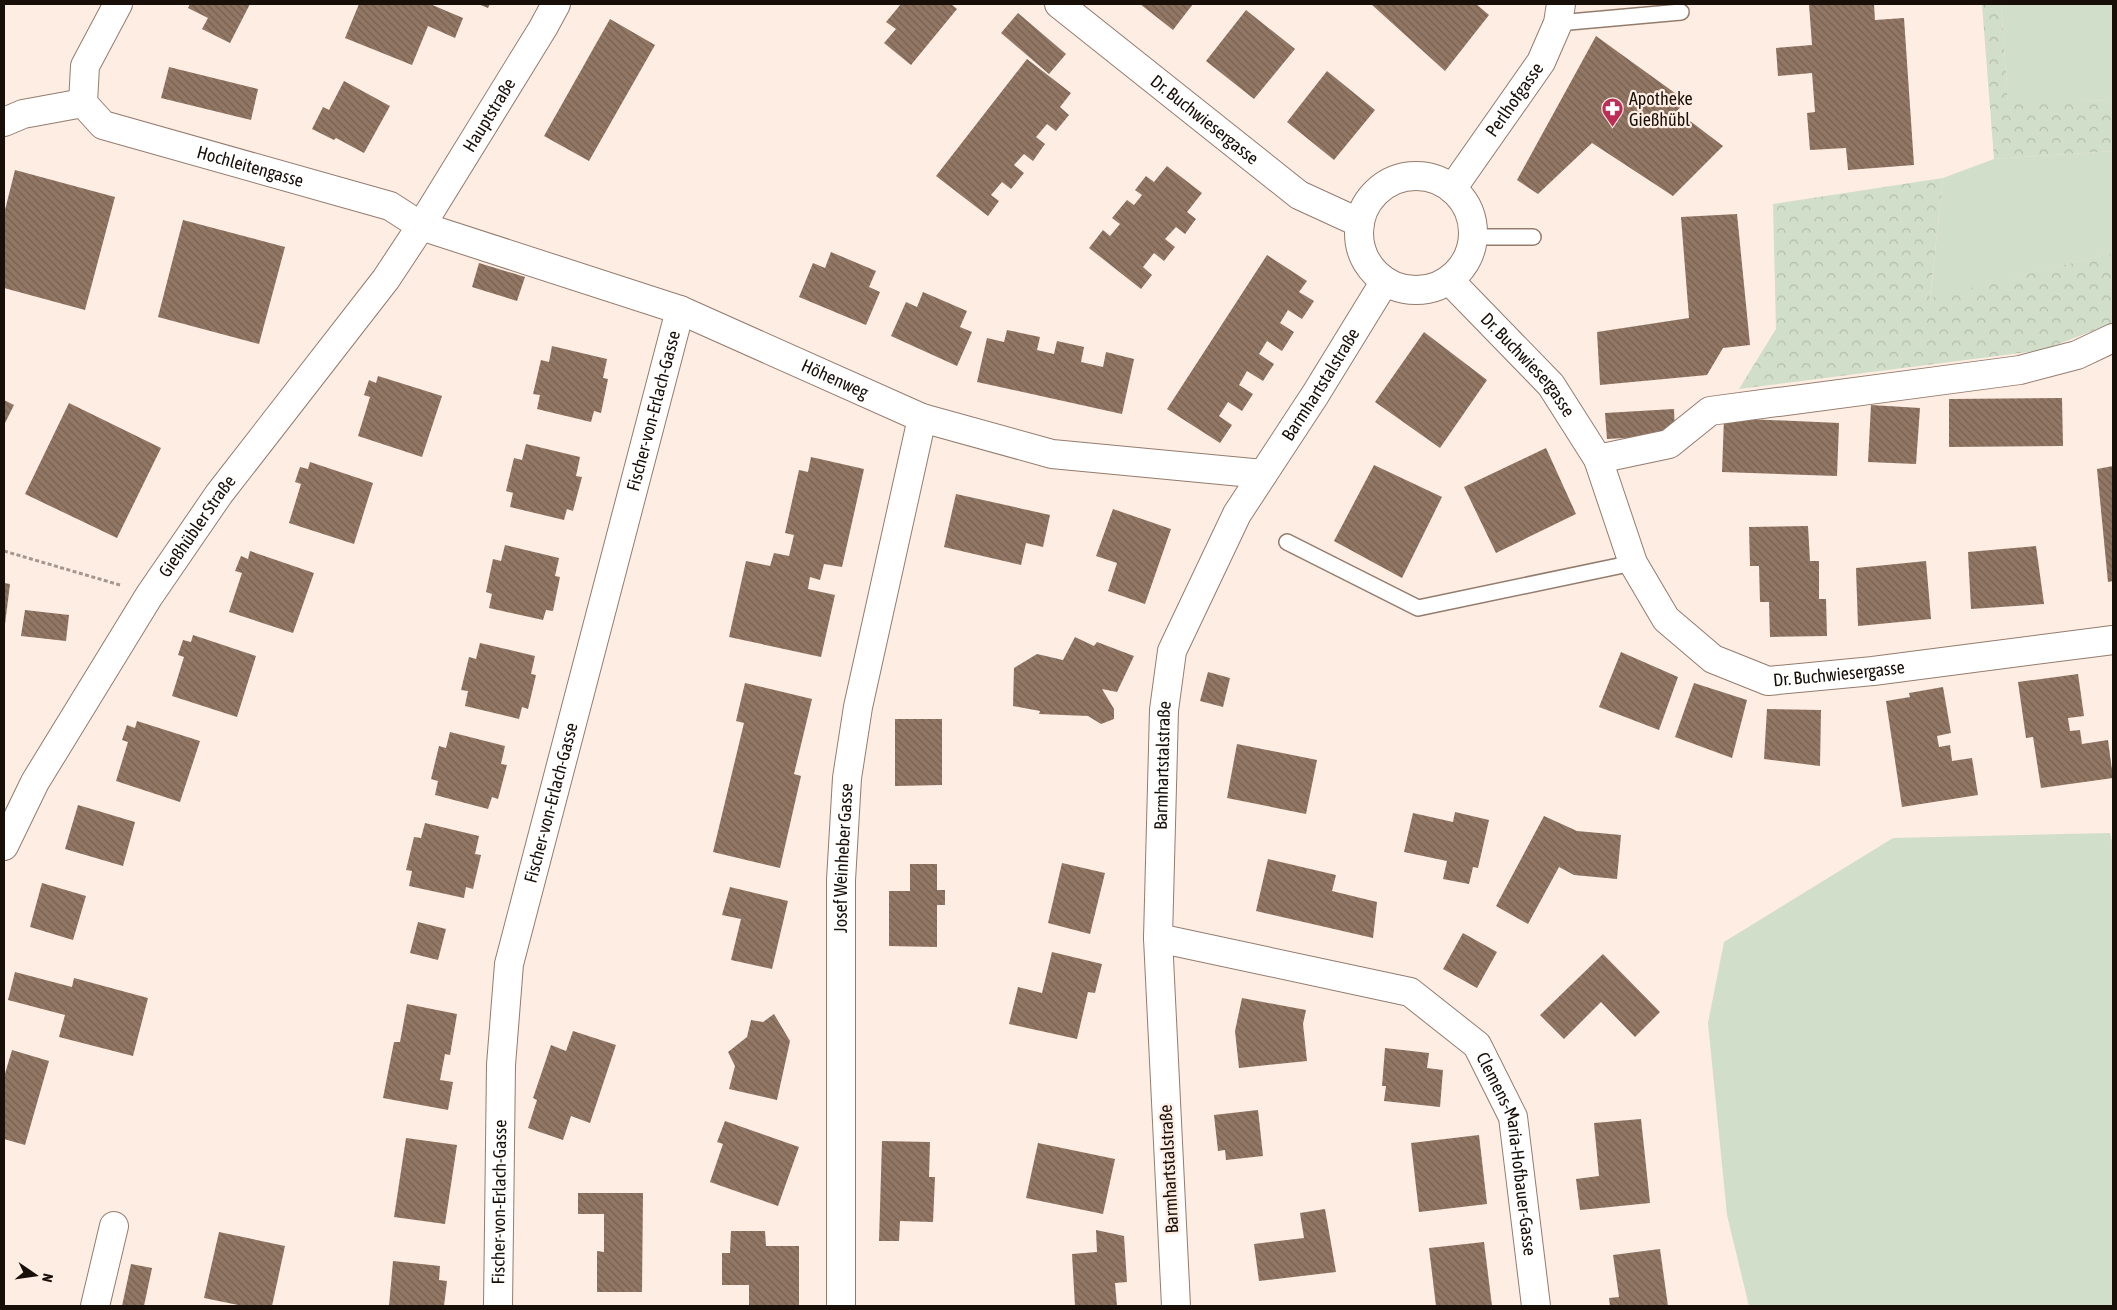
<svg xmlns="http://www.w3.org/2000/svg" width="2117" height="1310" font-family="'Asap Condensed',sans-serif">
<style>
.grass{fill:#d1dec9}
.forest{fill:url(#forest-crowns)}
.building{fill:url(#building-back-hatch)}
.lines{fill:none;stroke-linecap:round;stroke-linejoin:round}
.service-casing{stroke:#947c6d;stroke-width:18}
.minor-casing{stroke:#947c6d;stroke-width:30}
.secondary-casing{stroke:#947c6d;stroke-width:30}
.path{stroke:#a4978e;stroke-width:3;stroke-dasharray:4 2.5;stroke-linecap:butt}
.service{stroke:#fff;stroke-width:15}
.minor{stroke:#fff;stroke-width:28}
.secondary{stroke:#fff;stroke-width:28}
.labels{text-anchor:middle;stroke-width:4.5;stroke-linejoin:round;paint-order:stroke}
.poi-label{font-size:18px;fill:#180f09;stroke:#fdede3;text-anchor:start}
.street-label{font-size:18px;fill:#180f09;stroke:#fdede3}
</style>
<defs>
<pattern id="forest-crowns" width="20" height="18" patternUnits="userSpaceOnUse" patternTransform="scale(1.25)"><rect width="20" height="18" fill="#d1dec9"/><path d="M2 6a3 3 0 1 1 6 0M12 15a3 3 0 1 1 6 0" fill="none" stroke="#b3bdab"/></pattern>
<pattern id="building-back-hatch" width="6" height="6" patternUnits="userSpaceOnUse" patternTransform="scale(1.25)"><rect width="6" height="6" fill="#927765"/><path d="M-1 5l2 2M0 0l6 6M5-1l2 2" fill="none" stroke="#766051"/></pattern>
</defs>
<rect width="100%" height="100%" fill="#fdede3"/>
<g class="grass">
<polygon points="2001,4 2113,4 2113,100 2008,103"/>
<polygon points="2113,151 2113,253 1930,299 1943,178 1994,159"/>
<polygon points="2110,833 2113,846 2113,1306 1749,1306 1727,1215 1708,1023 1724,942 1893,838"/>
</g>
<g class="forest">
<polygon points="1982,4 2001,4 2008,102 2113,100 2113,151 1994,159"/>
<polygon points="1943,178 1930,298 2113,253 2113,323 2043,350 1739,389 1776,329 1773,204"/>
</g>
<g class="building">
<polygon points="190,4 250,4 230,43 202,29 208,18 188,8"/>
<polygon points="359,4 430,4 463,18 455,38 428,26 412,65 345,38"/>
<polygon points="478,4 490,4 488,8"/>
<polygon points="901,4 951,4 957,9 911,65 884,43 896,29 886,22"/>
<polygon points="1140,4 1193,4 1173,30"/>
<polygon points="1371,4 1476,4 1489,15 1445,71"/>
<polygon points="1809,4 1874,4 1875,20 1904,18 1914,165 1848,170 1846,148 1810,150 1807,113 1815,112 1812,73 1778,76 1776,48 1812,45"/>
<polygon points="1246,10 1295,49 1254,99 1206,61"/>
<polygon points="1018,13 1066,54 1049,74 1001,33"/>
<polygon points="610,19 655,45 589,161 544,136"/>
<polygon points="1596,36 1686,101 1677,111 1723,146 1673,196 1592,143 1538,194 1517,180"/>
<polygon points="1027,59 1071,93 1060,107 1069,115 1056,131 1047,124 1036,137 1045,144 1033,161 1024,154 1014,165 1024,173 1011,189 1002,182 991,195 999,201 988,216 936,176"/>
<polygon points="169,67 258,89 251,120 161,98"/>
<polygon points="1327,71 1375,110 1334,160 1287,122"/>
<polygon points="344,81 390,106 364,153 336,138 334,140 312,129 323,107 329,110"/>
<polygon points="1167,166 1202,193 1187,212 1196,219 1185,234 1176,227 1165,239 1175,247 1164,261 1154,253 1143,267 1152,275 1141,289 1089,248 1103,230 1110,236 1120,224 1112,218 1127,200 1134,205 1142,195 1135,190 1146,176 1154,182"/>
<polygon points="15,170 115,197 85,310 4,288 4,214"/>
<polygon points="1737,214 1750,345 1723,348 1707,375 1600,385 1597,332 1689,318 1681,217"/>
<polygon points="183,220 285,247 259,344 158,317"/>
<polygon points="831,252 876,271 869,287 880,292 866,325 799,297 813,263 825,268"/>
<polygon points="1267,255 1307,281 1299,292 1314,301 1302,319 1288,310 1280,323 1294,332 1282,351 1267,341 1259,354 1274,364 1263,381 1247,371 1239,385 1253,394 1242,411 1228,402 1219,416 1232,425 1220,443 1167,409"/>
<polygon points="479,263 525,277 517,301 472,287"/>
<polygon points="923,292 967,311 960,327 972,332 957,366 891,336 906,302 917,307"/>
<polygon points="1007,330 1040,337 1037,350 1054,354 1057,341 1084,347 1081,362 1103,367 1106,352 1134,359 1122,414 977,382 987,338 1004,342"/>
<polygon points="1424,332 1487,380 1440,448 1375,402"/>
<polygon points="552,346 607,359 603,378 608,379 601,413 594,411 591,422 537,409 540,395 533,394 541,360 549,362"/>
<polygon points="378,376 442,396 422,457 358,436 370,397 364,395 369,380 376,383"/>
<polygon points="2062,398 2063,446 1949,447 1949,399"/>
<polygon points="4,400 14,405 4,425"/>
<polygon points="69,403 161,448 117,538 25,494"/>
<polygon points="1871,405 1920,408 1916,464 1868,462"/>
<polygon points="1674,409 1675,435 1607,439 1605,413"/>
<polygon points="1724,418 1839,423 1837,476 1722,472"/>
<polygon points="526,444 580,457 576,476 582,477 573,511 567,509 564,520 510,507 513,493 506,491 514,458 522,460"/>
<polygon points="1546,448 1576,514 1496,553 1464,487"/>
<polygon points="811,457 864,469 842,567 824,564 820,580 810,577 808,589 835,595 821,657 729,637 746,561 770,566 774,553 789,556 794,535 785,533 799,470 808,472"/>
<polygon points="310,462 373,483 354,544 289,523 301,484 295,482 300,467 308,469"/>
<polygon points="1374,465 1442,497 1402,578 1334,541"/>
<polygon points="2113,466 2113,581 2108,582 2097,469"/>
<polygon points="956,494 1050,515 1043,547 1026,543 1021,565 944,547"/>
<polygon points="1113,509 1171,529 1145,604 1108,591 1117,563 1096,556"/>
<polygon points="1808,526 1810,561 1819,561 1819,599 1826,599 1827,636 1770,637 1769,602 1760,602 1759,566 1750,566 1749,527"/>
<polygon points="505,545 559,558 555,576 560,577 553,611 546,610 543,620 489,608 492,594 486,592 493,559 501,561"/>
<polygon points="2036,546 2044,604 1971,609 1968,552"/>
<polygon points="250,551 314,573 293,633 229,612 242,573 235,571 241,556 248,559"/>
<polygon points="1926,561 1931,619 1858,626 1856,568"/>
<polygon points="4,583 10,584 5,624 4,624"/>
<polygon points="25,610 69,615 66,641 21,636"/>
<polygon points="193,635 256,656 237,717 172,696 184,657 178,655 183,640 191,642"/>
<polygon points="1075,637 1094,646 1097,642 1134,656 1117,692 1102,689 1114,709 1114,719 1101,724 1088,716 1039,714 1040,711 1013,706 1014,668 1037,654 1063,660"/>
<polygon points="480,643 535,656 531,674 536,675 528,709 522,707 519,719 465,706 468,691 461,690 469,657 476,659"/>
<polygon points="1621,652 1678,677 1659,730 1599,707"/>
<polygon points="1208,672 1230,678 1223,707 1200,701"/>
<polygon points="2078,674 2084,716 2068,718 2070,731 2080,730 2082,744 2108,740 2113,778 2041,788 2033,737 2026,738 2018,682"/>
<polygon points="745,683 812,699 794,774 801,776 780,868 713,852 744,723 736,721"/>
<polygon points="1694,683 1747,700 1732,758 1675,737"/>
<polygon points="1943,687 1951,733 1937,736 1939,747 1950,745 1952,761 1972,758 1978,795 1902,807 1886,701 1910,697 1909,693"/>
<polygon points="1767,709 1821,710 1820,766 1764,759"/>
<polygon points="895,719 942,719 942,785 895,786"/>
<polygon points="137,721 200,741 180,802 116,781 128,742 122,740 127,725 135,728"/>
<polygon points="450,732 505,746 501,764 507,765 498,799 492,797 488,809 435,795 438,781 431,779 439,746 446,748"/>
<polygon points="1237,744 1317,760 1306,814 1227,798"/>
<polygon points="78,805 135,822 123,866 65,849"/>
<polygon points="1455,812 1489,820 1478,868 1473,867 1469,884 1443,879 1447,861 1404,852 1413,813 1453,822"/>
<polygon points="1544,816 1577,831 1621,835 1617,879 1574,875 1559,867 1528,924 1496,906"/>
<polygon points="425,823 479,836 475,854 481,855 473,889 466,887 464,898 409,886 412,871 406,870 414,837 421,838"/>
<polygon points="1268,859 1336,875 1332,891 1377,902 1373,938 1256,911"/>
<polygon points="1062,863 1105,873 1090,934 1048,923"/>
<polygon points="910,864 937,864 937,890 945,890 945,905 937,905 937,947 889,946 889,891 910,891"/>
<polygon points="42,883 86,896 73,940 30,927"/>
<polygon points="730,887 788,901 772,969 731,960 741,919 722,915"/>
<polygon points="418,922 446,929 438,960 410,953"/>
<polygon points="1463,933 1497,952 1477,988 1443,969"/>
<polygon points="1052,952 1102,964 1095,993 1088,992 1077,1039 1009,1024 1018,987 1042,993"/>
<polygon points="1603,954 1660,1012 1635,1037 1601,1002 1564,1039 1540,1015"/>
<polygon points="15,972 72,987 74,978 148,998 133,1056 59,1037 65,1015 8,1000"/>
<polygon points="1242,998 1306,1010 1303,1024 1307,1061 1239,1068 1235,1031"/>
<polygon points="407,1004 457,1014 450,1055 445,1054 440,1080 453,1082 448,1110 383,1098 394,1042 400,1042"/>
<polygon points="774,1014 790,1041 777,1100 729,1089 735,1066 728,1052 747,1037 751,1020 763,1022"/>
<polygon points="573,1031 616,1045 590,1123 571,1116 563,1140 528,1128 537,1100 533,1098 551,1045 566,1051"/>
<polygon points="1385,1048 1429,1053 1427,1068 1443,1070 1440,1107 1384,1101 1386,1086 1382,1086"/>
<polygon points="12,1050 49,1061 25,1145 4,1139 4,1077"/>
<polygon points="1258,1110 1263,1156 1226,1160 1225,1150 1218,1151 1214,1115"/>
<polygon points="1641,1119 1650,1203 1580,1210 1576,1179 1599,1176 1594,1123"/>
<polygon points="725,1121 799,1147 778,1206 710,1182 723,1144 717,1142"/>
<polygon points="1479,1135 1487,1204 1419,1212 1411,1143"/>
<polygon points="406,1138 457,1145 445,1224 394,1217"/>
<polygon points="882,1141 930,1142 929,1177 935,1177 933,1222 900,1221 899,1241 879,1241"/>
<polygon points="1038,1143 1115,1159 1103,1214 1026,1198"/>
<polygon points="578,1193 643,1193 642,1292 597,1292 597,1251 604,1252 604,1214 578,1214"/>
<polygon points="1325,1209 1336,1272 1259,1281 1254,1244 1304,1238 1300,1213"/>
<polygon points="1096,1230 1124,1236 1127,1282 1115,1283 1117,1306 1075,1306 1072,1254 1097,1252"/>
<polygon points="731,1231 765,1231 766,1246 799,1246 799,1306 749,1306 749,1285 722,1285 722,1253 730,1253"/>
<polygon points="219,1232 285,1246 272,1306 243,1306 204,1298"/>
<polygon points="1484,1242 1492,1306 1436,1306 1429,1248"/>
<polygon points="1660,1249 1668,1306 1610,1306 1609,1298 1619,1297 1613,1255"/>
<polygon points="393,1261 440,1266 439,1280 447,1281 444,1306 389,1306"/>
<polygon points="131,1264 152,1268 144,1306 122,1306"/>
</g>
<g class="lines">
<defs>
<g id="service">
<polyline points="1558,23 1681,12"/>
<polyline points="1473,237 1533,237"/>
<polyline points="1287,542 1418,608 1633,563"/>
</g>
<g id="minor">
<path id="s1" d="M118,4l-33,62 -2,37 20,22 287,81 31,20 259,84 242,108 130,36 211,20"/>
<path id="s2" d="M1059,4l240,191 61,28"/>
<polyline points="4,122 23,114 83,103"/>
<circle cx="1416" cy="233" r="57"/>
<path id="s3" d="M1452,189l89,-127 17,-39 3,-19"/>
<path id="s4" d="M1449,280l102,105 47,74 35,104 33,56 47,40 55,22 105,-10 240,-31"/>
<polyline points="1598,459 1669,444 1710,411 2020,370 2077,355 2113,338"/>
<path id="s5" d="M1158,938l252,54 67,53 36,72 23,189"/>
<polyline points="95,1306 114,1226"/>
<path id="s6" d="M498,1306l3,-241 8,-101 171,-654"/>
<path id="s7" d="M841,1306v-426l6,-102 11,-71 64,-289"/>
<path id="s8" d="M1176,1306l-18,-368 6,-228 8,-59 65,-137 78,-119 70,-114"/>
</g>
<g id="secondary">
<path id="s9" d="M4,846l31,-64 114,-186 70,-102 167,-215 35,-53 122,-198 13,-24"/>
</g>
</defs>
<use href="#service" class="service-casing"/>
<use href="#minor" class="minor-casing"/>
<use href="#secondary" class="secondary-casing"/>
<polyline class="path" points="4,551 120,585"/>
<use href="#service" class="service"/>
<use href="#minor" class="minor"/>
<use href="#secondary" class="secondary"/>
</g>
<defs>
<symbol id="pharmacy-pin" viewBox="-11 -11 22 30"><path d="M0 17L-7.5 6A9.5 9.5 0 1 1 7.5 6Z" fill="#bc2d57" stroke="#fdede3"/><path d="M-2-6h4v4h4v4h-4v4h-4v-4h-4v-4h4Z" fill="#fff"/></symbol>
</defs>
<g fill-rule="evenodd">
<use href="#pharmacy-pin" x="1600" y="96" width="25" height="34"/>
</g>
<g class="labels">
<g class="poi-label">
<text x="1629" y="105">Apotheke<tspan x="1629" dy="21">Gießhübl</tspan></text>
</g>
<g class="street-label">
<text dy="6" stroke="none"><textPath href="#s3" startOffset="109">Perlhofgasse</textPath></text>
<text dy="6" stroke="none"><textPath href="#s9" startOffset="879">Hauptstraße</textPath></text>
<text dy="6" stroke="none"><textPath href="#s2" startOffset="186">Dr. Buchwiesergasse</textPath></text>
<text dy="6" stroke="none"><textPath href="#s1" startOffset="290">Hochleitengasse</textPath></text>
<text dy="6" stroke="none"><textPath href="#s4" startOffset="116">Dr. Buchwiesergasse</textPath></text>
<text dy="6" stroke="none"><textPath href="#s1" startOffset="914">Höhenweg</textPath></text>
<text dy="6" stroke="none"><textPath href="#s8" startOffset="962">Barmhartstalstraße</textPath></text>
<text dy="6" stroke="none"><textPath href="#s6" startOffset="914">Fischer-von-Erlach-Gasse</textPath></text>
<text dy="6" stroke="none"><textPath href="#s9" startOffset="374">Gießhübler Straße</textPath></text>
<text dy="6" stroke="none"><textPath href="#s4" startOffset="601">Dr. Buchwiesergasse</textPath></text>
<text dy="6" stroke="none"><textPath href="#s8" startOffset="541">Barmhartstalstraße</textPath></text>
<text dy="6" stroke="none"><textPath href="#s6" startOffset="509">Fischer-von-Erlach-Gasse</textPath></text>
<text dy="6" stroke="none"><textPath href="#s7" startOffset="448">Josef Weinheber Gasse</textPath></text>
<text dy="6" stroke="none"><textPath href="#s5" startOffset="458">Clemens-Maria-Hofbauer-Gasse</textPath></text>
<text transform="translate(1169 1169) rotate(-93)" y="6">Barmhartstalstraße</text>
<text dy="6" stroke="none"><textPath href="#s6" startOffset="104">Fischer-von-Erlach-Gasse</textPath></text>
</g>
</g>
<rect width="2117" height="1310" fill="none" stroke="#180f09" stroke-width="10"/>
<g transform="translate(35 1275) rotate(103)" stroke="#fdede3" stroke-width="4" paint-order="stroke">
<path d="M0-4L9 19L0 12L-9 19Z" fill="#180f09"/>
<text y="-8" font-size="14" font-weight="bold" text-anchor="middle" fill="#180f09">N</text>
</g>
</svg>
